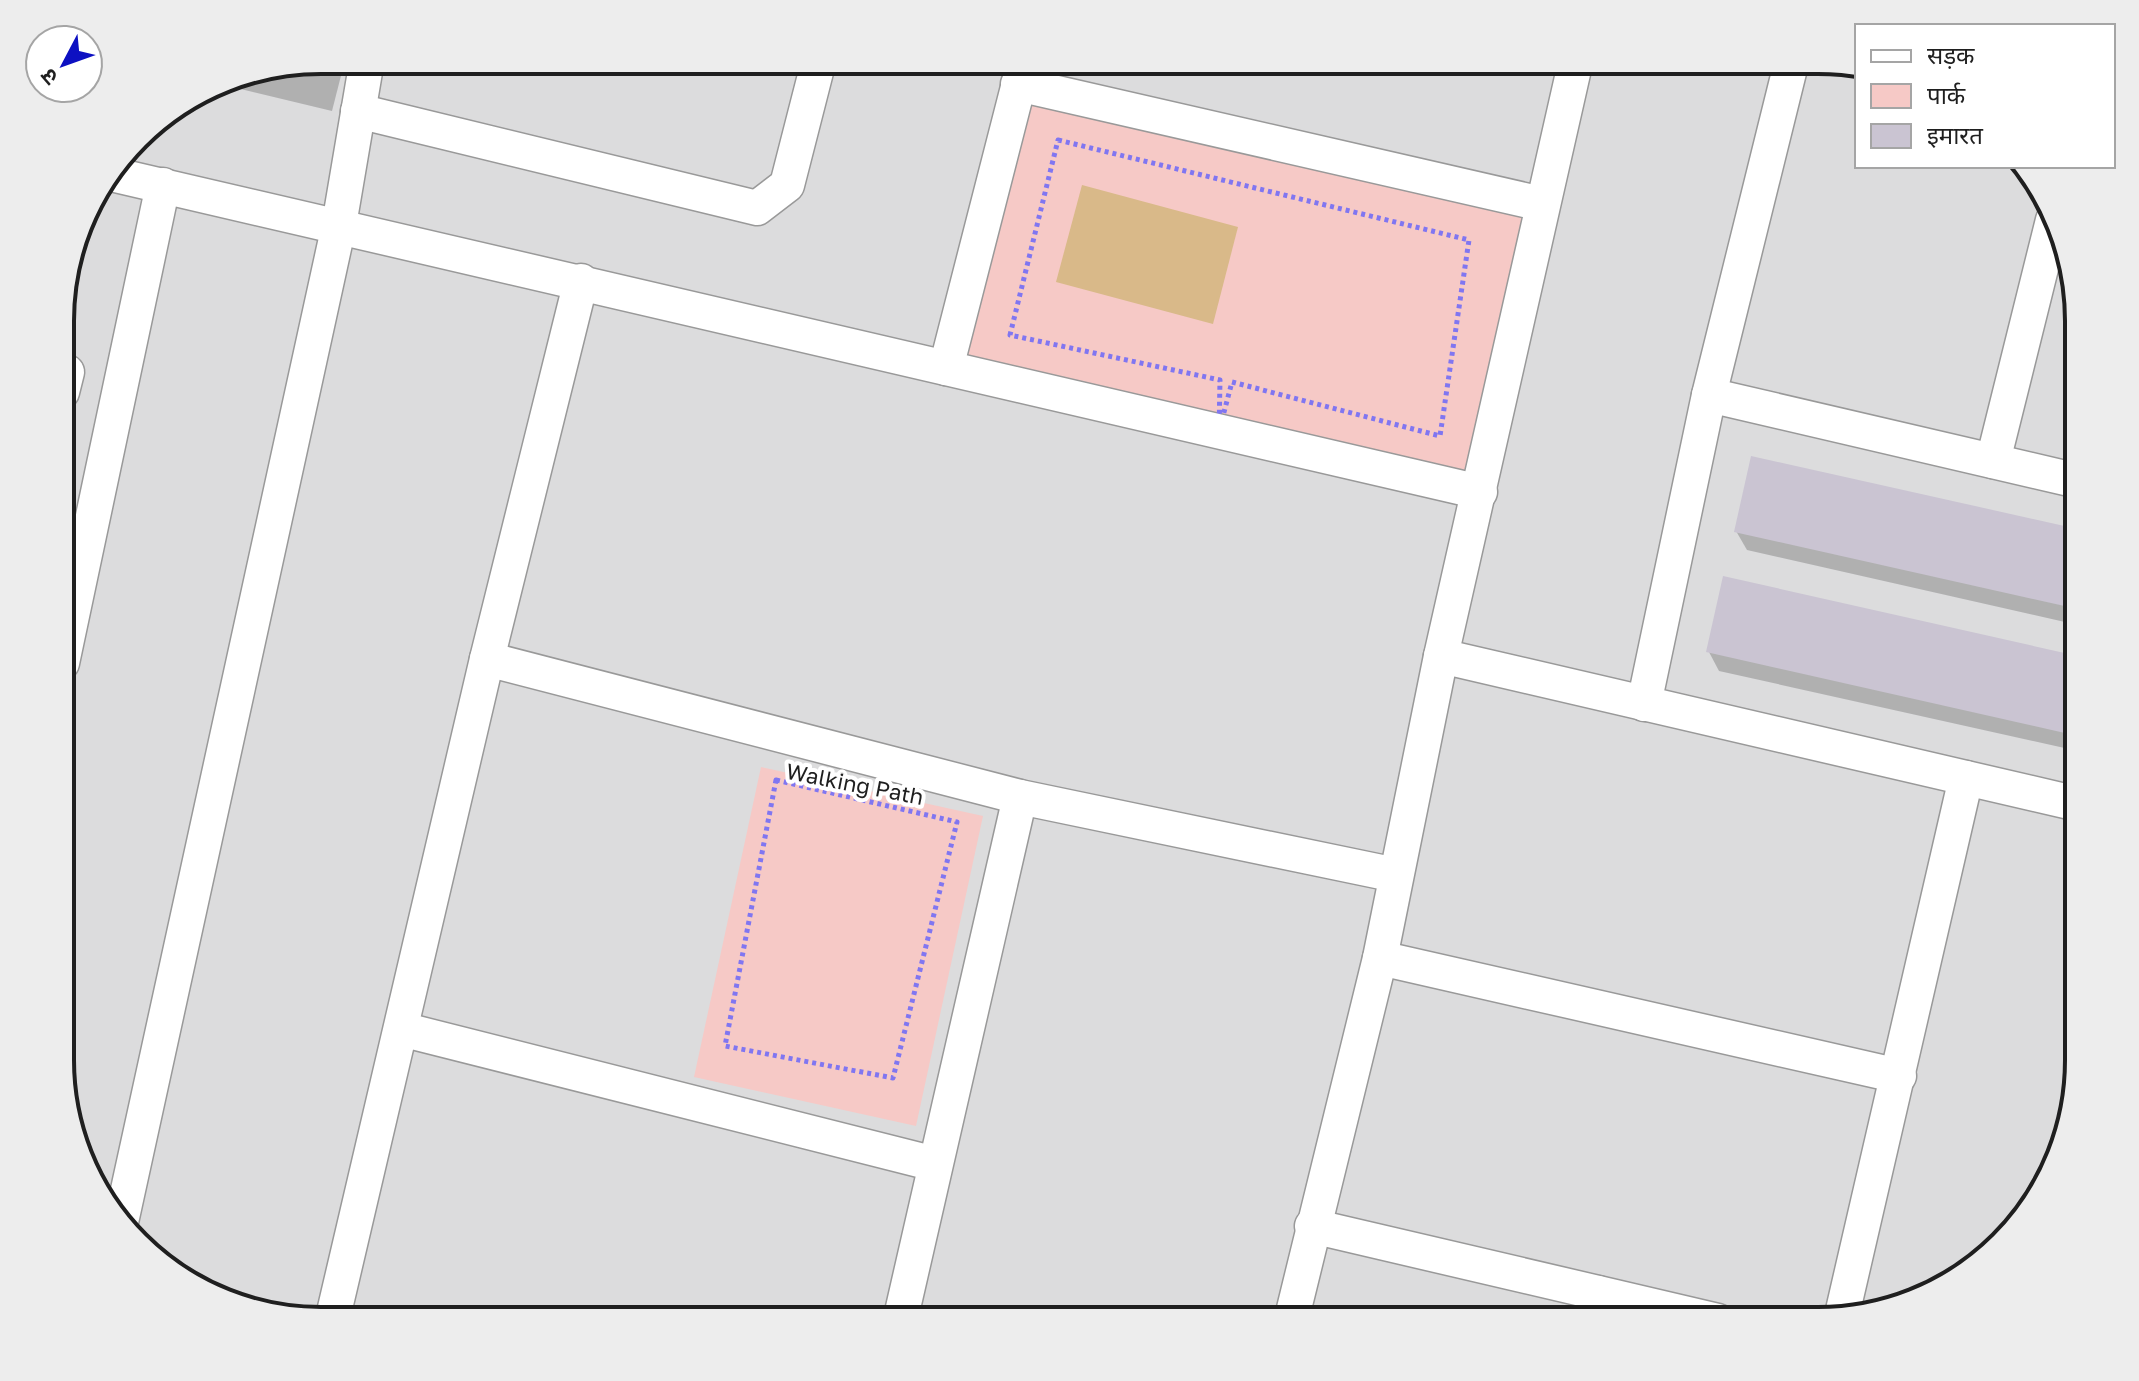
<svg xmlns="http://www.w3.org/2000/svg" width="2139" height="1381" font-family="'Golos Text','Noto Sans Devanagari',sans-serif">
<style>
.residential{fill:#dcdcdd}
.park{fill:#f6c9c6}
.pitch{fill:#d9b989}
.shadow{fill:#0003}
.building{fill:#cac4d2}
.lines{fill:none;stroke-linecap:round;stroke-linejoin:round}
.minor-casing{stroke:#999;stroke-width:37}
.path{stroke:#8076f1;stroke-width:5;stroke-dasharray:4 4;stroke-linecap:butt}
.minor{stroke:#fff;stroke-width:34}
.labels{text-anchor:middle;stroke-width:8;stroke-linejoin:round;paint-order:stroke}
.street-label{font-size:22px;fill:#1f1f1f;stroke:#fff}
.rim{fill:none;stroke:#1f1f1f;stroke-width:4}
</style>
<rect width="100%" height="100%" fill="#ece6ef"/>
<polygon class="residential" points="321,60 1819,60 1857,66 1857,166 2021,166 2044,190 2078,303 2078,1077 2035,1205 1949,1286 1835,1320 320,1321 253,1312 176,1277 104,1205 62,1094 62,287 87,205 148,125 221,80"/>
<g class="park">
<polygon points="1018,84 1542,204 1480,492 946,368"/>
<polygon points="761,767 983,816 916,1126 694,1077"/>
</g>
<polygon class="pitch" points="1082,185 1238,227 1213,324 1056,282"/>
<g class="shadow">
<polygon points="321,60 345,60 332,111 216,83"/>
<polygon points="1753,458 2078,531 2078,625 1747,550 1736,531"/>
<polygon points="1725,578 2078,658 2078,751 1719,671 1709,652"/>
</g>
<g class="building">
<polygon points="315,61 311,76 280,68"/>
<polygon points="1751,456 2078,529 2078,609 1734,532"/>
<polygon points="1723,576 2078,656 2078,736 1706,652"/>
</g>
<g class="lines">
<defs>
<g id="minor">
<polyline points="1018,84 1542,204"/>
<polyline points="358,111 757,208 787,185 819,60"/>
<polyline points="111,174 1480,492"/>
<polyline points="946,368 1025,60"/>
<polyline points="62,392 67,372"/>
<polyline points="1709,395 2078,481"/>
<polyline points="1993,461 2053,220"/>
<polyline points="1441,656 2078,804"/>
<polyline points="487,659 1020,797 1396,875"/>
<polyline points="62,663 163,185"/>
<polyline points="1644,704 1709,395 1792,60"/>
<polyline points="1380,958 1899,1076"/>
<polyline points="401,1029 935,1164"/>
<polyline points="121,1222 339,225 367,60"/>
<polyline points="1312,1226 1718,1321"/>
<polyline points="1841,1319 1966,778"/>
<polyline points="332,1321 487,659 581,281"/>
<polyline points="900,1321 1020,797"/>
<polyline points="1291,1321 1380,958 1441,656 1576,60"/>
<polyline points="1592,1321 1598,1293"/>
</g>
</defs>
<use href="#minor" class="minor-casing"/>
<g class="path">
<polygon points="1058,140 1469,240 1440,436 1232,382 1219,431 1220,380 1010,335"/>
<polygon points="776,780 957,822 893,1078 725,1046"/>
</g>
<use href="#minor" class="minor"/>
</g>
<g class="labels">
<g class="street-label">
<text transform="translate(855 784) rotate(11)" y="8">Walking Path</text>
</g>
</g>
<path d="M0 0H2139V1381H0ZM321 74H1818A247 247 0 0 1 2065 321V1060A247 247 0 0 1 1818 1307H321A247 247 0 0 1 74 1060V321A247 247 0 0 1 321 74Z" fill="#ededed" fill-rule="evenodd"/>
<path class="rim" d="M321 74H1818A247 247 0 0 1 2065 321V1060A247 247 0 0 1 1818 1307H321A247 247 0 0 1 74 1060V321A247 247 0 0 1 321 74Z"/>
<rect x="1855" y="24" width="260" height="144" fill="#ffffff" stroke="#a5a5a5" stroke-width="2"/>
<rect x="1871" y="50" width="40" height="12" fill="#ffffff" stroke="#a5a5a5" stroke-width="2"/>
<text x="1927" y="64" font-size="24" fill="#1f1f1f">सड़क</text>
<rect x="1871" y="84" width="40" height="24" fill="#f6c9c6" stroke="#a5a5a5" stroke-width="2"/>
<text x="1927" y="104" font-size="24" fill="#1f1f1f">पार्क</text>
<rect x="1871" y="124" width="40" height="24" fill="#cac4d2" stroke="#a5a5a5" stroke-width="2"/>
<text x="1927" y="144" font-size="24" fill="#1f1f1f">इमारत</text>
<g transform="translate(64 64) rotate(229)"><circle r="38" fill="#ffffff" stroke="#a5a5a5" stroke-width="2"/>
<path d="M0-6L14 30L0 20L-14 30Z" fill="#0d10c2"/>
<text y="-12" font-size="22" font-weight="bold" text-anchor="middle" fill="#1f1f1f">उ</text>
</g>
</svg>
